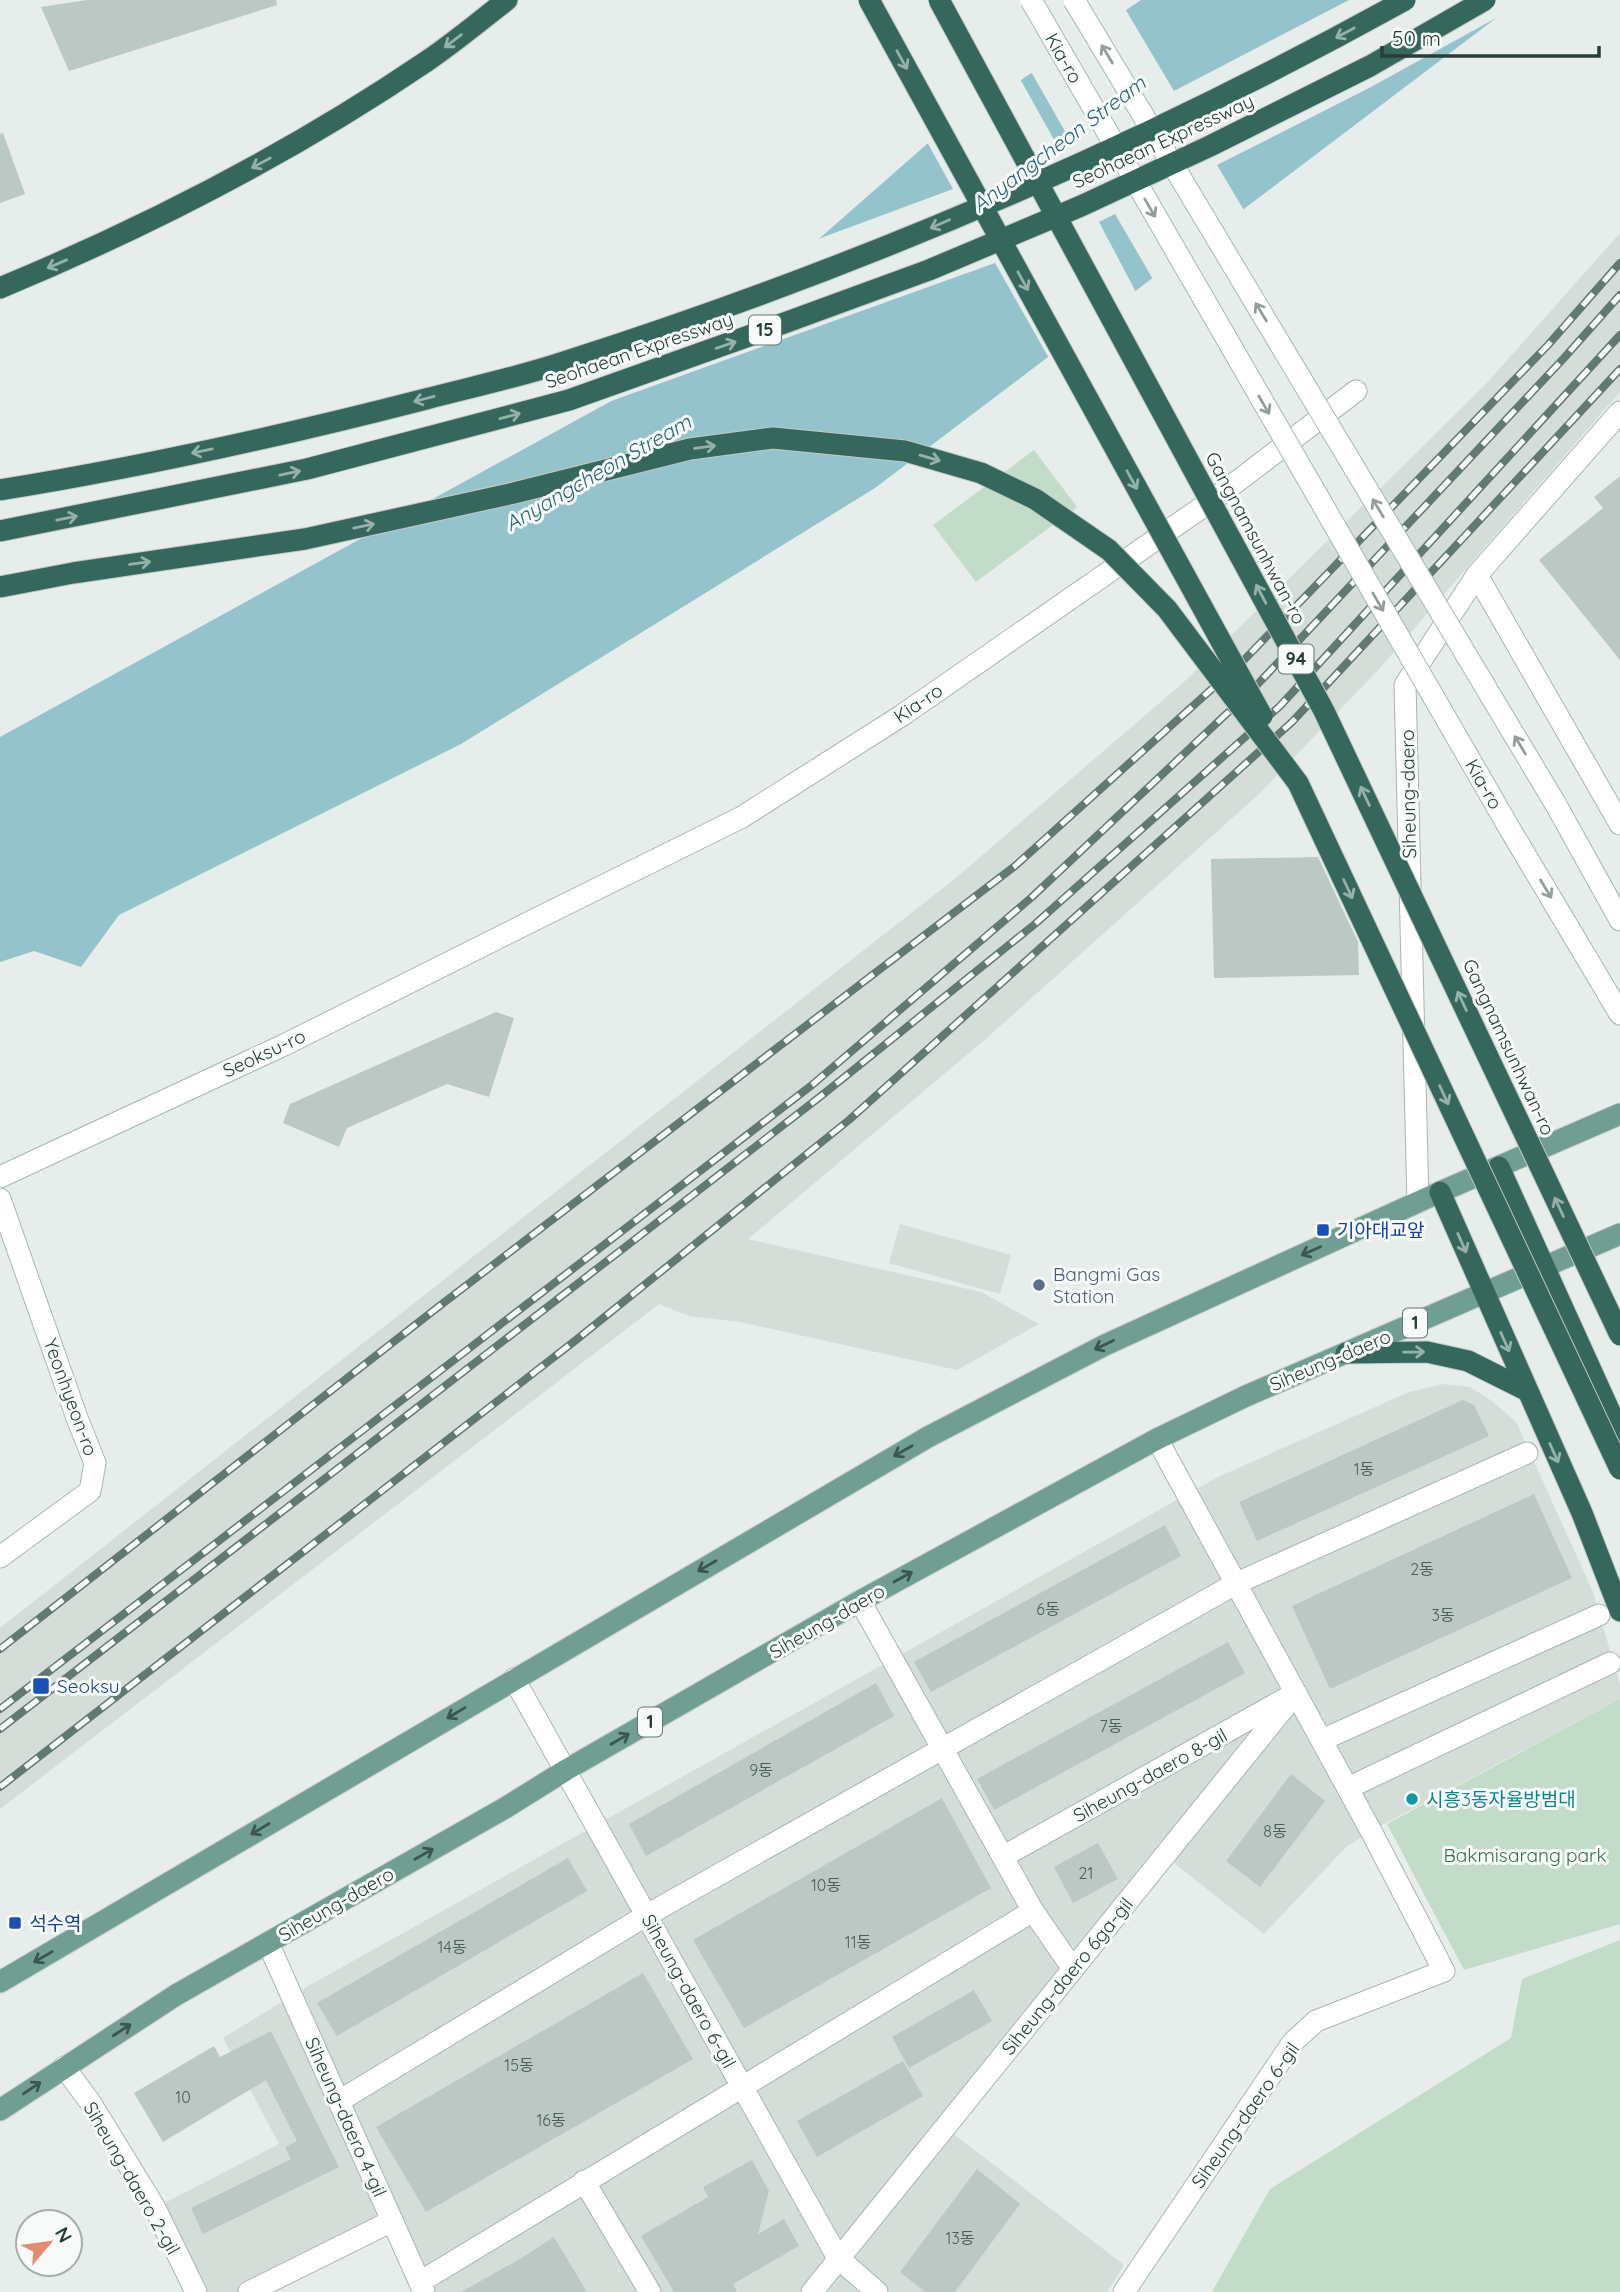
<svg xmlns="http://www.w3.org/2000/svg" width="1620" height="2292" font-family="Quicksand,'Noto Sans KR',sans-serif">
<style>
.built{fill:#d5ddd9}
.green{fill:#c2dcc9}
.water{fill:#95c3cc}
.pier{fill:#e6edea}
.building{fill:#bcc8c3}
.lines{fill:none;stroke-linecap:round;stroke-linejoin:round}
.street-casing{stroke:#a9b5b1;stroke-width:23}
.secondary-casing{stroke:#a6b8b2;stroke-width:23}
.primary-casing{stroke:#c3c9c7;stroke-width:23}
.highway-casing{stroke:#c3c9c7;stroke-width:23}
.street{stroke:#fff;stroke-width:21}
.secondary{stroke:#fff;stroke-width:21}
.primary{stroke:#709e93;stroke-width:21}
.highway{stroke:#36675d;stroke-width:21}
.rail-casing{stroke:#627973;stroke-width:8}
.rail{stroke:#f7faf8;stroke-width:5;stroke-dasharray:16;stroke-linecap:butt}
.secondary-bridge-casing{stroke:#a6b8b2;stroke-width:23;stroke-linecap:butt}
.highway-bridge-casing{stroke:#c3c9c7;stroke-width:23;stroke-linecap:butt}
.secondary-bridge{stroke:#fff;stroke-width:21}
.highway-bridge{stroke:#36675d;stroke-width:21}
.oneway{stroke:#96b0aa}
.oneway2{stroke:#939e9c}
.oneway3{stroke:#39564f}
.transit-dot{fill:#1a4fb4;stroke:#f7faf8;stroke-width:2.5}
.service-dot{fill:#5c6f8a;stroke:#f7faf8;stroke-width:2.5}
.culture-dot{fill:#0f9aa8;stroke:#f7faf8;stroke-width:2.5}
.labels{text-anchor:middle;stroke-width:6;stroke-linejoin:round;paint-order:stroke}
.number-label{font-size:16px;fill:#4c605b}
.shield{fill:#f7faf8;stroke:#657672;stroke-width:2}
.shield-label{font-size:18px;font-weight:bold;fill:#273e38}
.street-label{font-size:19px;fill:#273e38;stroke:#f7faf8}
.transit-label{font-size:19px;fill:#164399;stroke:#f7faf8;text-anchor:start}
.service-label{font-size:19px;fill:#4e5e75;stroke:#f7faf8;text-anchor:start}
.culture-label{font-size:19px;fill:#0d838f;stroke:#f7faf8;text-anchor:start}
.park-label{font-size:19px;fill:#35714d;stroke:#f7faf8}
.water-label{font-size:21px;font-style:italic;fill:#276674;stroke:#f7faf8}
</style>
<rect width="100%" height="100%" fill="#e6edea"/>
<g class="built">
<polygon points="1620,233 1620,392 1379,669 1259,794 988,1037 748,1239 981,1292 1039,1324 957,1370 740,1322 689,1316 659,1304 0,1809 0,1628 957,877 1184,682 1486,384"/>
<polygon points="900,1224 1011,1255 1000,1294 889,1263"/>
<polygon points="1443,1384 1470,1387 1492,1401 1516,1422 1593,1592 1620,1685 1620,1699 1371,1831 1346,1847 1264,1934 1165,1856 946,2128 1124,2265 1107,2292 424,2292 392,2221 249,2292 196,2292 155,2208 279,2144 223,2038 303,1989 1218,1477 1409,1392"/>
</g>
<g class="green">
<polygon points="1034,450 1077,507 976,582 933,525"/>
<polygon points="1620,1699 1620,1924 1464,1970 1387,1824"/>
<polygon points="1620,1940 1620,2292 1212,2292 1270,2189 1511,2038 1522,1979"/>
</g>
<polygon class="water" points="1141,0 1520,0 875,488 461,744 119,915 81,967 34,951 0,962 0,737 673,367 935,137"/>
<polygon class="pier" points="1349,0 1523,0 1516,7 1371,87 1217,165 1245,212 1154,281 1115,214 1099,222 1137,294 1050,360 995,263 589,409 671,364 810,242 953,189 926,140 1019,77 1057,145 1070,140 1030,70 1124,7 1174,91"/>
<g class="building">
<polygon points="87,0 276,0 277,5 69,71 41,7"/>
<polygon points="3,133 25,194 0,203 0,134"/>
<polygon points="1620,476 1620,660 1539,560 1603,508 1594,497"/>
<polygon points="1318,857 1358,942 1359,975 1214,978 1211,859"/>
<polygon points="496,1012 514,1018 489,1097 447,1084 347,1128 339,1147 283,1123 290,1104"/>
<polygon points="1463,1400 1474,1405 1489,1436 1257,1541 1239,1502"/>
<polygon points="1534,1494 1572,1578 1330,1689 1292,1606"/>
<polygon points="1165,1525 1181,1556 931,1692 914,1662"/>
<polygon points="1228,1642 1245,1673 994,1810 977,1779"/>
<polygon points="876,1683 894,1716 646,1856 629,1824"/>
<polygon points="1291,1774 1325,1801 1260,1887 1226,1861"/>
<polygon points="942,1798 991,1888 744,2028 693,1940"/>
<polygon points="1098,1843 1118,1879 1073,1903 1054,1867"/>
<polygon points="568,1858 587,1891 337,2036 317,2003"/>
<polygon points="643,1973 693,2059 426,2212 376,2127"/>
<polygon points="974,1990 992,2021 909,2068 892,2037"/>
<polygon points="271,2031 339,2167 203,2234 191,2208 291,2159 285,2147 297,2141 266,2080 163,2142 134,2093 214,2046 220,2057"/>
<polygon points="903,2061 923,2096 817,2157 797,2121"/>
<polygon points="752,2160 769,2191 758,2234 784,2219 799,2246 733,2284 737,2292 674,2292 641,2236 708,2197 703,2187"/>
<polygon points="977,2169 1020,2204 955,2292 925,2292 900,2272"/>
<polygon points="554,2237 587,2292 461,2292 520,2259"/>
</g>
<g class="lines">
<defs>
<g id="street">
<polyline points="1477,575 1620,824"/>
<polyline points="526,924 742,817 901,716 1214,499 1356,391"/>
<polyline points="1418,1202 1405,685 1477,575 1620,412"/>
<polyline points="860,1601 1033,1911 1073,1969"/>
<polyline points="514,1679 838,2258 877,2292"/>
<polyline points="1322,1740 1599,1615"/>
<polyline points="1348,1788 1610,1663"/>
<polyline points="1004,1856 1285,1699"/>
<polyline points="268,1943 424,2292"/>
<polyline points="64,2067 90,2102 155,2208 196,2292"/>
<polyline points="339,2101 647,1915 1237,1583 1527,1453"/>
<polyline points="584,2181 650,2292"/>
<polyline points="420,2282 1033,1911"/>
<polyline points="249,2292 392,2221"/>
<polyline points="812,2292 1296,1693"/>
<polyline points="1124,2292 1293,2042 1316,2021 1444,1971 1371,1831 1157,1439"/>
</g>
<g id="secondary">
<polyline points="1555,803 1620,920"/>
<polyline points="1511,831 1620,1014"/>
<polyline points="0,1177 284,1045 526,924"/>
<polyline points="0,1199 77,1418 95,1463 90,1491 0,1557"/>
</g>
<g id="primary">
<polyline points="0,1982 928,1437 1105,1345 1440,1192 1620,1114"/>
<polyline points="0,2110 176,1995 505,1808 566,1770 860,1601 1157,1439 1246,1396 1620,1234"/>
</g>
<g id="highway">
<path d="M0,288c149,-62 293,-136 427,-227 28,-19 54,-41 80,-61"/>
<polyline points="1499,1167 1620,1434"/>
<polyline points="1440,1192 1582,1513 1620,1611"/>
<polyline points="1346,1353 1427,1352 1468,1361 1526,1390"/>
</g>
</defs>
<use href="#street" class="street-casing"/>
<use href="#secondary" class="secondary-casing"/>
<use href="#primary" class="primary-casing"/>
<use href="#highway" class="highway-casing"/>
<use href="#street" class="street"/>
<use href="#secondary" class="secondary"/>
<use href="#primary" class="primary"/>
<use href="#highway" class="highway"/>
<defs>
<g id="rail">
<polyline points="0,1649 442,1304 1015,866 1244,660 1548,345 1620,263"/>
<polyline points="0,1709 812,1085 1032,897 1256,686 1564,358 1620,295"/>
<polyline points="0,1729 821,1096 1035,924 1280,706 1620,335"/>
<polyline points="0,1787 576,1340 849,1120 1292,722 1620,369"/>
</g>
</defs>
<use href="#rail" class="rail-casing"/>
<use href="#rail" class="rail"/>
<defs>
<g id="secondary-bridge">
<polyline points="1031,0 1511,831"/>
<polyline points="1074,0 1555,803"/>
</g>
<g id="highway-bridge">
<polyline points="869,0 1262,716"/>
<polyline points="939,0 1324,711 1620,1335"/>
<path d="M0,490c143,-23 286,-55 426,-91 46,-12 93,-22 138,-37 291,-93 574,-214 841,-362"/>
<polyline points="0,531 307,469 569,400 746,337 929,270 1081,206 1210,146 1370,66 1485,0"/>
<polyline points="0,587 73,573 305,539 514,493 690,449 773,438 905,451 981,473 1035,499 1109,550 1167,609 1298,783 1620,1469"/>
</g>
</defs>
<use href="#secondary-bridge" class="secondary-bridge-casing"/>
<use href="#highway-bridge" class="highway-bridge-casing"/>
<use href="#secondary-bridge" class="secondary-bridge"/>
<use href="#highway-bridge" class="highway-bridge"/>
</g>
<defs><path id="oneway-shaft" d="M-6 0H5M1.5-3L5.5 0L1.5 3" fill="none" stroke-width="1.6" stroke-linecap="round" stroke-linejoin="round" transform="scale(1.75)"/></defs>
<g class="oneway">
<use href="#oneway-shaft" transform="translate(1345 33) rotate(152)"/>
<use href="#oneway-shaft" transform="translate(453 41) rotate(143)"/>
<use href="#oneway-shaft" transform="translate(902 60) rotate(61)"/>
<use href="#oneway-shaft" transform="translate(261 163) rotate(152)"/>
<use href="#oneway-shaft" transform="translate(940 224) rotate(156)"/>
<use href="#oneway-shaft" transform="translate(57 264) rotate(157)"/>
<use href="#oneway-shaft" transform="translate(1023 281) rotate(61)"/>
<use href="#oneway-shaft" transform="translate(726 345) rotate(-19)"/>
<use href="#oneway-shaft" transform="translate(424 399) rotate(165)"/>
<use href="#oneway-shaft" transform="translate(510 416) rotate(-15)"/>
<use href="#oneway-shaft" transform="translate(705 447) rotate(-8)"/>
<use href="#oneway-shaft" transform="translate(202 451) rotate(168)"/>
<use href="#oneway-shaft" transform="translate(930 458) rotate(16)"/>
<use href="#oneway-shaft" transform="translate(290 473) rotate(-12)"/>
<use href="#oneway-shaft" transform="translate(1132 480) rotate(61)"/>
<use href="#oneway-shaft" transform="translate(67 518) rotate(-11)"/>
<use href="#oneway-shaft" transform="translate(364 526) rotate(-12)"/>
<use href="#oneway-shaft" transform="translate(140 563) rotate(-8)"/>
<use href="#oneway-shaft" transform="translate(1261 594) rotate(-118)"/>
<use href="#oneway-shaft" transform="translate(1365 796) rotate(-115)"/>
<use href="#oneway-shaft" transform="translate(1348 889) rotate(65)"/>
<use href="#oneway-shaft" transform="translate(1462 1001) rotate(-115)"/>
<use href="#oneway-shaft" transform="translate(1444 1095) rotate(65)"/>
<use href="#oneway-shaft" transform="translate(1559 1207) rotate(-115)"/>
<use href="#oneway-shaft" transform="translate(1462 1243) rotate(66)"/>
<use href="#oneway-shaft" transform="translate(1505 1342) rotate(66)"/>
<use href="#oneway-shaft" transform="translate(1414 1352) rotate(-1)"/>
<use href="#oneway-shaft" transform="translate(1554 1453) rotate(66)"/>
</g>
<g class="oneway2">
<use href="#oneway-shaft" transform="translate(1107 54) rotate(-121)"/>
<use href="#oneway-shaft" transform="translate(1150 208) rotate(60)"/>
<use href="#oneway-shaft" transform="translate(1261 312) rotate(-121)"/>
<use href="#oneway-shaft" transform="translate(1264 405) rotate(60)"/>
<use href="#oneway-shaft" transform="translate(1378 508) rotate(-121)"/>
<use href="#oneway-shaft" transform="translate(1378 602) rotate(60)"/>
<use href="#oneway-shaft" transform="translate(1520 745) rotate(-121)"/>
<use href="#oneway-shaft" transform="translate(1546 889) rotate(59)"/>
</g>
<g class="oneway3">
<use href="#oneway-shaft" transform="translate(1311 1251) rotate(156)"/>
<use href="#oneway-shaft" transform="translate(1104 1345) rotate(154)"/>
<use href="#oneway-shaft" transform="translate(903 1451) rotate(150)"/>
<use href="#oneway-shaft" transform="translate(707 1566) rotate(150)"/>
<use href="#oneway-shaft" transform="translate(903 1577) rotate(-29)"/>
<use href="#oneway-shaft" transform="translate(456 1713) rotate(149)"/>
<use href="#oneway-shaft" transform="translate(620 1739) rotate(-30)"/>
<use href="#oneway-shaft" transform="translate(260 1829) rotate(149)"/>
<use href="#oneway-shaft" transform="translate(424 1854) rotate(-30)"/>
<use href="#oneway-shaft" transform="translate(43 1957) rotate(150)"/>
<use href="#oneway-shaft" transform="translate(122 2030) rotate(-33)"/>
<use href="#oneway-shaft" transform="translate(32 2088) rotate(-34)"/>
</g>
<g class="transit-dot">
<rect x="1316" y="1223" width="14" height="14" rx="3.5"/>
<rect x="32" y="1677" width="18" height="18" rx="3.5"/>
<rect x="8" y="1916" width="14" height="14" rx="3.5"/>
</g>
<circle class="service-dot" cx="1039" cy="1285" r="7"/>
<circle class="culture-dot" cx="1412" cy="1799" r="7"/>
<g class="labels">
<g class="number-label">
<text x="1364" y="1475">1동</text>
<text x="1422" y="1575">2동</text>
<text x="1048" y="1615">6동</text>
<text x="1443" y="1621">3동</text>
<text x="1111" y="1732">7동</text>
<text x="761" y="1776">9동</text>
<text x="1275" y="1837">8동</text>
<text x="1086" y="1879">21</text>
<text x="826" y="1891">10동</text>
<text x="858" y="1948">11동</text>
<text x="452" y="1953">14동</text>
<text x="519" y="2071">15동</text>
<text x="183" y="2103">10</text>
<text x="551" y="2126">16동</text>
<text x="960" y="2244">13동</text>
</g>
<g class="shield">
<rect x="749" y="315.5" width="32" height="29" rx="5"/>
<rect x="1278.5" y="644.5" width="35" height="29" rx="5"/>
<rect x="1403" y="1308.5" width="24" height="29" rx="5"/>
<rect x="638" y="1707.5" width="24" height="29" rx="5"/>
</g>
<g class="shield-label">
<text x="765" y="336">15</text>
<text x="1296" y="665">94</text>
<text x="1415" y="1329">1</text>
<text x="650" y="1728">1</text>
</g>
<g class="street-label">
<text transform="translate(1064 58) rotate(60)" y="7">Kia-ro</text>
<text transform="translate(1163 141) rotate(-25)" y="7">Seohaean Expressway</text>
<text transform="translate(639 350) rotate(-19)" y="7">Seohaean Expressway</text>
<text transform="translate(1256 538) rotate(62)" y="7">Gangnamsunhwan-ro</text>
<text transform="translate(918 703) rotate(-34)" y="7">Kia-ro</text>
<text transform="translate(1484 784) rotate(60)" y="7">Kia-ro</text>
<text transform="translate(1408 794) rotate(-91)" y="7">Siheung-daero</text>
<text transform="translate(1509 1047) rotate(65)" y="7">Gangnamsunhwan-ro</text>
<text transform="translate(264 1053) rotate(-25)" y="7">Seoksu-ro</text>
<text transform="translate(1330 1360) rotate(-23)" y="7">Siheung-daero</text>
<text transform="translate(71 1397) rotate(70)" y="7">Yeonhyeon-ro</text>
<text transform="translate(827 1621) rotate(-30)" y="7">Siheung-daero</text>
<text transform="translate(1150 1775) rotate(-29)" y="7">Siheung-daero 8-gil</text>
<text transform="translate(336 1904) rotate(-30)" y="7">Siheung-daero</text>
<text transform="translate(1067 1976) rotate(-51)" y="7">Siheung-daero 6ga-gil</text>
<text transform="translate(689 1991) rotate(61)" y="7">Siheung-daero 6-gil</text>
<text transform="translate(1245 2115) rotate(-55)" y="7">Siheung-daero 6-gil</text>
<text transform="translate(346 2117) rotate(66)" y="7">Siheung-daero 4-gil</text>
<text transform="translate(132 2178) rotate(60)" y="7">Siheung-daero 2-gil</text>
</g>
<g class="transit-label">
<text x="1337" y="1237">기아대교앞</text>
<text x="57" y="1693">Seoksu</text>
<text x="29" y="1930">석수역</text>
</g>
<g class="service-label">
<text x="1053" y="1281">Bangmi Gas<tspan x="1053" dy="22">Station</tspan></text>
</g>
<g class="culture-label">
<text x="1426" y="1806">시흥3동자율방범대</text>
</g>
<g class="park-label">
<text x="1525" y="1862">Bakmisarang park</text>
</g>
<g class="water-label">
<text transform="translate(1059 144) rotate(-37)" y="7">Anyangcheon Stream</text>
<text transform="translate(598 473) rotate(-30)" y="7">Anyangcheon Stream</text>
</g>
</g>
<g transform="translate(49 2243) rotate(61)"><circle r="33" fill="#f7faf8" stroke="#a4afab" stroke-width="2"/>
<path d="M0-5L12 26L0 18L-12 26Z" fill="#e38d6f"/>
<text y="-10" font-size="19" font-weight="bold" text-anchor="middle" fill="#273e38">N</text>
</g>
<path d="M1382 46v10h217v-10" fill="none" stroke="#273e38" stroke-width="3.5"/>
<text x="1392" y="46" font-size="21" fill="#273e38" stroke="#f7faf8" stroke-width="5" paint-order="stroke">50 m</text>
</svg>
